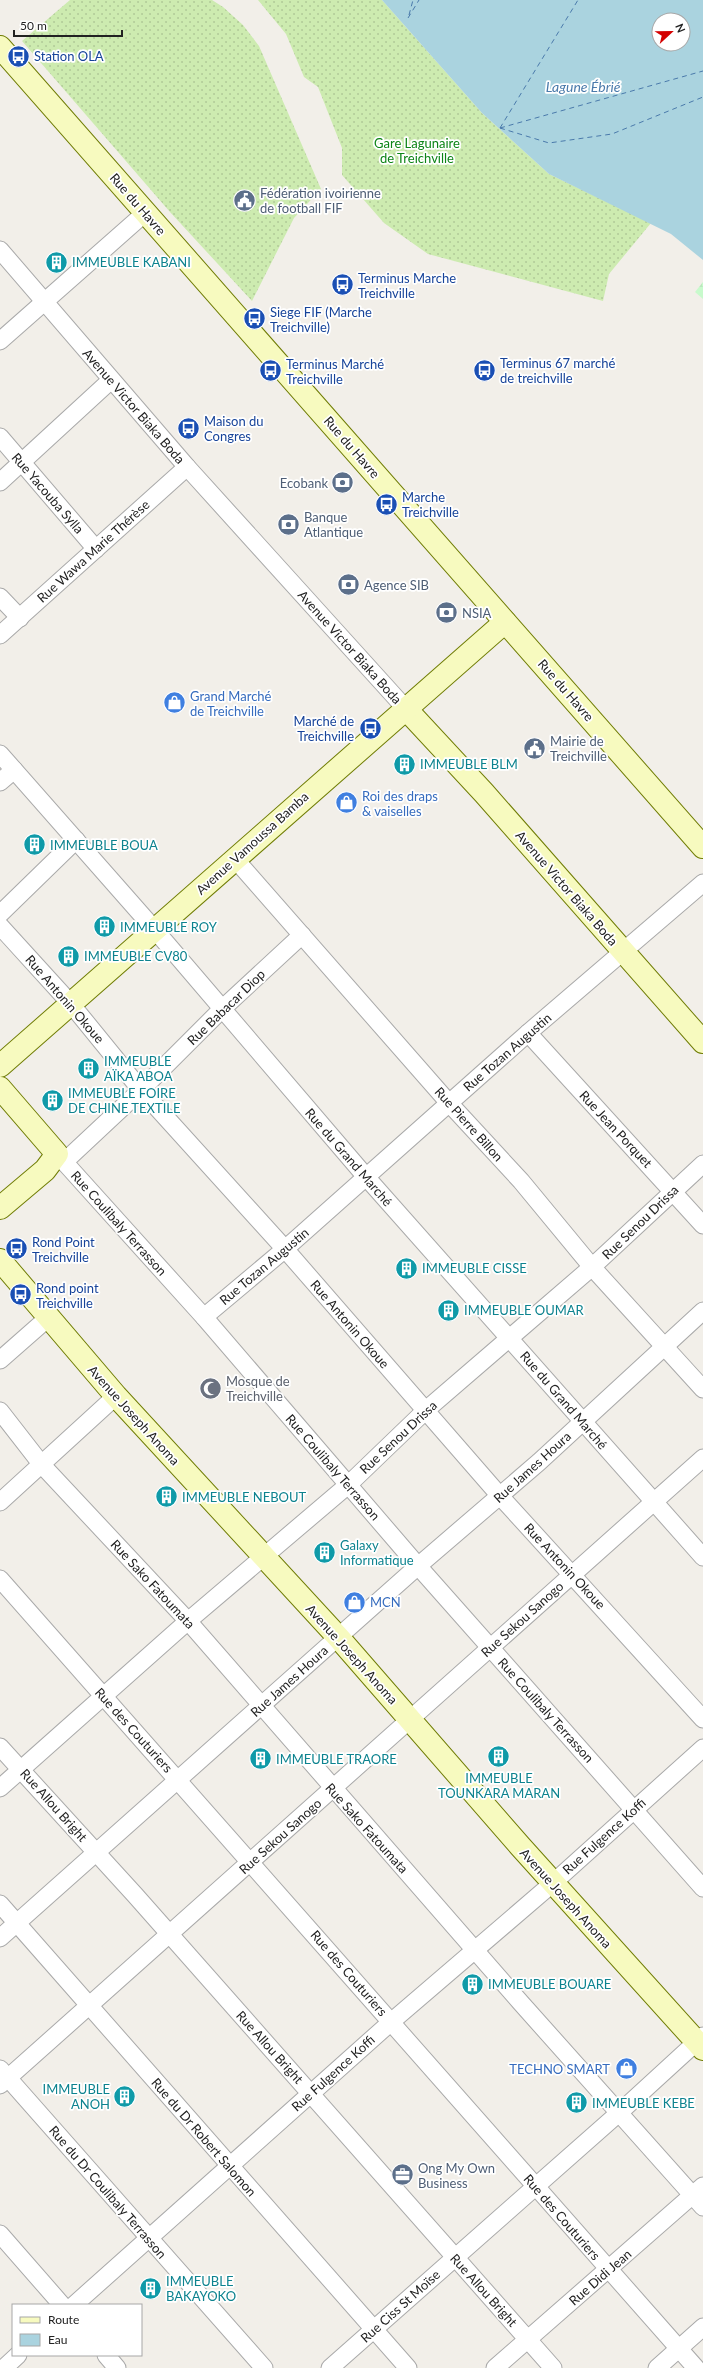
<svg xmlns="http://www.w3.org/2000/svg" width="703" height="2368" font-family="Lato,sans-serif">
<style>
.park{fill:url(#park-tufts)}
.garden{fill:url(#garden-dots)}
.water{fill:#aad3df;fill-rule:evenodd}
.lines{fill:none;stroke-linecap:round;stroke-linejoin:round}
.ferry{stroke:#4a7aab;stroke-width:1;stroke-dasharray:5 4;stroke-linecap:butt}
.street-casing{stroke:#a9a9a9;stroke-width:19}
.secondary-casing{stroke:#707d05;stroke-width:24}
.street{stroke:#fff;stroke-width:17}
.secondary{stroke:#f7fabf;stroke-width:22}
.labels{text-anchor:middle;stroke-width:3.5;stroke-linejoin:round;paint-order:stroke}
.transit-label{font-size:13px;fill:#164399;stroke:#fff;text-anchor:start}
.park-label{font-size:13px;fill:#0c8416;stroke:#fff}
.service-label{font-size:13px;fill:#4e5e75;stroke:#fff;text-anchor:start}
.street-label{font-size:13px;fill:#222;stroke:#fff}
.culture-label{font-size:13px;fill:#0d838f;stroke:#fff;text-anchor:start}
.shop-label{font-size:13px;fill:#366cbe;stroke:#fff;text-anchor:start}
.worship-label{font-size:13px;fill:#5b616d;stroke:#fff;text-anchor:start}
.water-label{font-size:14px;font-style:italic;fill:#4a7aab;stroke:#fff}
</style>
<defs>
<pattern id="park-tufts" width="24" height="20" patternUnits="userSpaceOnUse"><rect width="24" height="20" fill="#c8facc"/><path d="M3 7l-1-3M5 7V3M7 7l1-3M15 17l-1-3M17 17v-4M19 17l1-3" fill="none" stroke="#acd6af"/></pattern>
<pattern id="garden-dots" width="8" height="8" patternUnits="userSpaceOnUse"><rect width="8" height="8" fill="#cdebb0"/><path d="M2 2h.1M6 6h.1" fill="none" stroke="#b0c997" stroke-width="1.8" stroke-linecap="round"/></pattern>
</defs>
<rect width="100%" height="100%" fill="#f2efe9"/>
<polygon class="park" points="703,282 703,299 695,292"/>
<g class="garden">
<polygon points="70,0 212,0 223,7 243,25 259,46 321,189 294,218 252,301 170,212 22,41"/>
<polygon points="258,0 382,0 482,113 549,174 651,223 609,274 603,301 428,254 384,223 342,175 342,148 318,87 304,77 286,34"/>
</g>
<path class="water" d="M382,0h321v260l-32,-26 -122,-60 -67,-61zM659,20h24v24h-24z"/>
<g class="lines">
<g class="ferry">
<polyline points="409,15 413,0"/>
<polyline points="408,18 419,0"/>
<polyline points="500,128 549,143 612,134 703,97"/>
<polyline points="500,128 703,71"/>
<polyline points="500,128 578,0"/>
</g>
<defs>
<g id="street">
<polyline points="0,250 187,467 406,709"/>
<polyline points="0,341 145,213"/>
<polyline points="0,437 96,549"/>
<polyline points="0,482 111,380"/>
<polyline points="0,597 20,618"/>
<polyline points="0,635 187,467"/>
<polyline points="0,754 155,930 367,1178 703,1557"/>
<polyline points="0,782 14,770"/>
<polyline points="235,859 449,1103 521,1181 592,1267 703,1389"/>
<polyline points="0,914 76,840"/>
<polyline points="0,926 71,1004 141,1090 285,1249 500,1496 703,1719"/>
<polyline points="528,1033 703,1225"/>
<polyline points="57,1154 204,1317 418,1566 703,1888"/>
<polyline points="64,1162 141,1090 222,1009 302,935"/>
<polyline points="204,1317 285,1249 528,1033 703,883"/>
<polyline points="0,1360 49,1317"/>
<polyline points="0,1411 42,1465 188,1621 521,2003 703,2207"/>
<polyline points="0,1502 116,1396"/>
<polyline points="0,1579 696,2368"/>
<polyline points="0,1747 135,1895 553,2368"/>
<polyline points="0,1788 188,1621 348,1485 426,1410 592,1267 703,1164"/>
<polyline points="0,1904 408,2368"/>
<polyline points="0,1938 418,1566 539,1462 703,1311"/>
<polyline points="0,2069 264,2368"/>
<polyline points="0,2085 703,1458"/>
<polyline points="0,2234 62,2305"/>
<polyline points="74,2305 391,2022 553,1883 703,1748"/>
<polyline points="106,2355 117,2368"/>
<polyline points="4,2368 18,2355"/>
<polyline points="330,2368 620,2112 703,2036"/>
<polyline points="495,2368 703,2186"/>
<polyline points="657,2368 703,2327"/>
</g>
<g id="secondary">
<polyline points="0,47 703,847"/>
<polyline points="406,709 484,793 703,1042"/>
<polyline points="0,1066 505,622"/>
<polyline points="0,1088 57,1154 45,1170 0,1208"/>
<polyline points="0,1260 116,1396 338,1637 520,1846 703,2049"/>
</g>
</defs>
<use href="#street" class="street-casing"/>
<use href="#secondary" class="secondary-casing"/>
<use href="#street" class="street"/>
<use href="#secondary" class="secondary"/>
</g>
<defs>
<symbol id="bus-disc" viewBox="-11 -11 22 22"><circle r="9.5" fill="#1a4fb4" stroke="#fff"/><path d="M-5-6H5V4H4V6H2V4H-2V6H-4V4H-5ZM-3.5-4V0h7V-4ZM-3.5 1.2v1.5H-2V1.2ZM2 1.2v1.5H3.5V1.2Z" fill="#fff"/></symbol>
<symbol id="civic-disc" viewBox="-11 -11 22 22"><circle r="9.5" fill="#5c6f8a" stroke="#fff"/><path d="M-.6-6.5H3V-4.5H.6V-3L4-1V1h2V6H-6V1h2V-1L-.6-3ZM-1.2 2.5V6h2.4V2.5Z" fill="#fff"/></symbol>
<symbol id="building-disc" viewBox="-11 -11 22 22"><circle r="9.5" fill="#0f9aa8" stroke="#fff"/><path d="M-4-6H4V6H1V3H-1V6H-4ZM-2.5-4.3h1.7v1.8h-1.7ZM.8-4.3h1.7v1.8H.8ZM-2.5-1h1.7V.8h-1.7ZM.8-1h1.7V.8H.8Z" fill="#fff"/></symbol>
<symbol id="bank-disc" viewBox="-11 -11 22 22"><circle r="9.5" fill="#5c6f8a" stroke="#fff"/><path d="M-6-4H6V4H-6ZM0-2.3a2.3 2.3 0 1 0 0 4.6a2.3 2.3 0 1 0 0-4.6Z" fill="#fff"/></symbol>
<symbol id="shop-disc" viewBox="-11 -11 22 22"><circle r="9.5" fill="#3f7fe0" stroke="#fff"/><path d="M-5-2.5h2.3a2.7 3.5 0 0 1 5.4 0H5L5.5 6h-11ZM-1.5-2.5h3a1.5 2.3 0 0 0-3 0Z" fill="#fff"/></symbol>
<symbol id="mosque-disc" viewBox="-11 -11 22 22"><circle r="9.5" fill="#6b7280" stroke="#fff"/><path d="M3.5-4.9A6 6 0 1 0 3.5 4.9A5 5 0 1 1 3.5-4.9Z" fill="#fff"/></symbol>
<symbol id="office-disc" viewBox="-11 -11 22 22"><circle r="9.5" fill="#5c6f8a" stroke="#fff"/><path d="M-6-3h4V-5.5h4V-3h4V5H-6ZM-1-4.5V-3h2v-1.5ZM-6 0V1H6V0Z" fill="#fff"/></symbol>
</defs>
<g fill-rule="evenodd">
<use href="#bus-disc" x="6" y="44" width="25" height="25"/>
<use href="#civic-disc" x="232" y="188" width="25" height="25"/>
<use href="#building-disc" x="44" y="250" width="25" height="25"/>
<use href="#bus-disc" x="330" y="272" width="25" height="25"/>
<use href="#bus-disc" x="242" y="306" width="25" height="25"/>
<use href="#bus-disc" x="472" y="358" width="25" height="25"/>
<use href="#bus-disc" x="258" y="358" width="25" height="25"/>
<use href="#bus-disc" x="176" y="416" width="25" height="25"/>
<use href="#bank-disc" x="330" y="470" width="25" height="25"/>
<use href="#bus-disc" x="374" y="492" width="25" height="25"/>
<use href="#bank-disc" x="276" y="512" width="25" height="25"/>
<use href="#bank-disc" x="336" y="572" width="25" height="25"/>
<use href="#bank-disc" x="434" y="600" width="25" height="25"/>
<use href="#shop-disc" x="162" y="690" width="25" height="25"/>
<use href="#bus-disc" x="358" y="716" width="25" height="25"/>
<use href="#civic-disc" x="522" y="736" width="25" height="25"/>
<use href="#building-disc" x="392" y="752" width="25" height="25"/>
<use href="#shop-disc" x="334" y="790" width="25" height="25"/>
<use href="#building-disc" x="22" y="832" width="25" height="25"/>
<use href="#building-disc" x="92" y="914" width="25" height="25"/>
<use href="#building-disc" x="56" y="944" width="25" height="25"/>
<use href="#building-disc" x="76" y="1056" width="25" height="25"/>
<use href="#building-disc" x="40" y="1088" width="25" height="25"/>
<use href="#bus-disc" x="4" y="1236" width="25" height="25"/>
<use href="#building-disc" x="394" y="1256" width="25" height="25"/>
<use href="#bus-disc" x="8" y="1282" width="25" height="25"/>
<use href="#building-disc" x="436" y="1298" width="25" height="25"/>
<use href="#mosque-disc" x="198" y="1376" width="25" height="25"/>
<use href="#building-disc" x="154" y="1484" width="25" height="25"/>
<use href="#building-disc" x="312" y="1540" width="25" height="25"/>
<use href="#shop-disc" x="342" y="1590" width="25" height="25"/>
<use href="#building-disc" x="486" y="1744" width="25" height="25"/>
<use href="#building-disc" x="248" y="1746" width="25" height="25"/>
<use href="#building-disc" x="460" y="1972" width="25" height="25"/>
<use href="#shop-disc" x="614" y="2056" width="25" height="25"/>
<use href="#building-disc" x="112" y="2084" width="25" height="25"/>
<use href="#building-disc" x="564" y="2090" width="25" height="25"/>
<use href="#office-disc" x="390" y="2162" width="25" height="25"/>
<use href="#building-disc" x="138" y="2276" width="25" height="25"/>
</g>
<g class="labels">
<g class="transit-label">
<text x="34" y="61">Station OLA</text>
<text x="358" y="283">Terminus Marche<tspan x="358" dy="15">Treichville</tspan></text>
<text x="270" y="317">Siege FIF (Marche<tspan x="270" dy="15">Treichville)</tspan></text>
<text x="500" y="368">Terminus 67 marché<tspan x="500" dy="15">de treichville</tspan></text>
<text x="286" y="369">Terminus Marché<tspan x="286" dy="15">Treichville</tspan></text>
<text x="204" y="426">Maison du<tspan x="204" dy="15">Congres</tspan></text>
<text x="402" y="502">Marche<tspan x="402" dy="15">Treichville</tspan></text>
<text x="354" y="726" text-anchor="end">Marché de<tspan x="354" dy="15">Treichville</tspan></text>
<text x="32" y="1247">Rond Point<tspan x="32" dy="15">Treichville</tspan></text>
<text x="36" y="1293">Rond point<tspan x="36" dy="15">Treichville</tspan></text>
</g>
<g class="park-label">
<text x="417" y="148">Gare Lagunaire<tspan x="417" dy="15">de Treichville</tspan></text>
</g>
<g class="service-label">
<text x="260" y="198">Fédération ivoirienne<tspan x="260" dy="15">de football FIF</tspan></text>
<text x="328" y="488" text-anchor="end">Ecobank</text>
<text x="304" y="522">Banque<tspan x="304" dy="15">Atlantique</tspan></text>
<text x="364" y="590">Agence SIB</text>
<text x="462" y="618">NSIA</text>
<text x="550" y="746">Mairie de<tspan x="550" dy="15">Treichville</tspan></text>
<text x="418" y="2173">Ong My Own<tspan x="418" dy="15">Business</tspan></text>
</g>
<g class="street-label">
<text transform="translate(138 204) rotate(49)" y="5">Rue du Havre</text>
<text transform="translate(134 406) rotate(49)" y="5">Avenue Victor Biaka Boda</text>
<text transform="translate(352 447) rotate(49)" y="5">Rue du Havre</text>
<text transform="translate(48 493) rotate(49)" y="5">Rue Yacouba Sylla</text>
<text transform="translate(93 551) rotate(-42)" y="5">Rue Wawa Marie Thérèse</text>
<text transform="translate(350 647) rotate(48)" y="5">Avenue Victor Biaka Boda</text>
<text transform="translate(566 690) rotate(49)" y="5">Rue du Havre</text>
<text transform="translate(252 843) rotate(-42)" y="5">Avenue Vamoussa Bamba</text>
<text transform="translate(567 888) rotate(49)" y="5">Avenue Victor Biaka Boda</text>
<text transform="translate(65 999) rotate(49)" y="5">Rue Antonin Okoue</text>
<text transform="translate(226 1007) rotate(-44)" y="5">Rue Babacar Diop</text>
<text transform="translate(507 1052) rotate(-41)" y="5">Rue Tozan Augustin</text>
<text transform="translate(469 1124) rotate(48)" y="5">Rue Pierre Billon</text>
<text transform="translate(616 1129) rotate(47)" y="5">Rue Jean Porquet</text>
<text transform="translate(349 1157) rotate(49)" y="5">Rue du Grand Marché</text>
<text transform="translate(640 1222) rotate(-44)" y="5">Rue Senou Drissa</text>
<text transform="translate(119 1223) rotate(48)" y="5">Rue Coulibaly Terrasson</text>
<text transform="translate(264 1266) rotate(-40)" y="5">Rue Tozan Augustin</text>
<text transform="translate(350 1324) rotate(49)" y="5">Rue Antonin Okoue</text>
<text transform="translate(564 1400) rotate(49)" y="5">Rue du Grand Marché</text>
<text transform="translate(134 1415) rotate(48)" y="5">Avenue Joseph Anoma</text>
<text transform="translate(398 1437) rotate(-43)" y="5">Rue Senou Drissa</text>
<text transform="translate(333 1467) rotate(49)" y="5">Rue Coulibaly Terrasson</text>
<text transform="translate(532 1467) rotate(-42)" y="5">Rue James Houra</text>
<text transform="translate(565 1566) rotate(47)" y="5">Rue Antonin Okoue</text>
<text transform="translate(153 1584) rotate(47)" y="5">Rue Sako Fatoumata</text>
<text transform="translate(522 1619) rotate(-42)" y="5">Rue Sekou Sanogo</text>
<text transform="translate(352 1654) rotate(48)" y="5">Avenue Joseph Anoma</text>
<text transform="translate(289 1681) rotate(-42)" y="5">Rue James Houra</text>
<text transform="translate(546 1710) rotate(48)" y="5">Rue Coulibaly Terrasson</text>
<text transform="translate(134 1730) rotate(48)" y="5">Rue des Couturiers</text>
<text transform="translate(54 1805) rotate(48)" y="5">Rue Allou Bright</text>
<text transform="translate(367 1828) rotate(48)" y="5">Rue Sako Fatoumata</text>
<text transform="translate(280 1836) rotate(-42)" y="5">Rue Sekou Sanogo</text>
<text transform="translate(604 1836) rotate(-42)" y="5">Rue Fulgence Koffi</text>
<text transform="translate(566 1898) rotate(48)" y="5">Avenue Joseph Anoma</text>
<text transform="translate(349 1973) rotate(49)" y="5">Rue des Couturiers</text>
<text transform="translate(270 2047) rotate(48)" y="5">Rue Allou Bright</text>
<text transform="translate(333 2073) rotate(-42)" y="5">Rue Fulgence Koffi</text>
<text transform="translate(204 2137) rotate(49)" y="5">Rue du Dr Robert Salomon</text>
<text transform="translate(108 2192) rotate(49)" y="5">Rue du Dr Coulibaly Terrasson</text>
<text transform="translate(562 2217) rotate(49)" y="5">Rue des Couturiers</text>
<text transform="translate(600 2277) rotate(-41)" y="5">Rue Didi Jean</text>
<text transform="translate(484 2290) rotate(48)" y="5">Rue Allou Bright</text>
<text transform="translate(400 2306) rotate(-42)" y="5">Rue Ciss St Moïse</text>
</g>
<g class="culture-label">
<text x="72" y="267">IMMEUBLE KABANI</text>
<text x="420" y="769">IMMEUBLE BLM</text>
<text x="50" y="850">IMMEUBLE BOUA</text>
<text x="120" y="932">IMMEUBLE ROY</text>
<text x="84" y="961">IMMEUBLE CV80</text>
<text x="104" y="1066">IMMEUBLE<tspan x="104" dy="15">AÏKA ABOA</tspan></text>
<text x="68" y="1098">IMMEUBLE FOIRE<tspan x="68" dy="15">DE CHINE TEXTILE</tspan></text>
<text x="422" y="1273">IMMEUBLE CISSE</text>
<text x="464" y="1315">IMMEUBLE OUMAR</text>
<text x="182" y="1502">IMMEUBLE NEBOUT</text>
<text x="340" y="1550">Galaxy<tspan x="340" dy="15">Informatique</tspan></text>
<text x="276" y="1764">IMMEUBLE TRAORE</text>
<text x="499" y="1783" text-anchor="middle">IMMEUBLE<tspan x="499" dy="15">TOUNKARA MARAN</tspan></text>
<text x="488" y="1989">IMMEUBLE BOUARE</text>
<text x="110" y="2094" text-anchor="end">IMMEUBLE<tspan x="110" dy="15">ANOH</tspan></text>
<text x="592" y="2108">IMMEUBLE KEBE</text>
<text x="166" y="2286">IMMEUBLE<tspan x="166" dy="15">BAKAYOKO</tspan></text>
</g>
<g class="shop-label">
<text x="190" y="701">Grand Marché<tspan x="190" dy="15">de Treichville</tspan></text>
<text x="362" y="801">Roi des draps<tspan x="362" dy="15">&amp; vaiselles</tspan></text>
<text x="370" y="1607">MCN</text>
<text x="610" y="2074" text-anchor="end">TECHNO SMART</text>
</g>
<g class="worship-label">
<text x="226" y="1386">Mosque de<tspan x="226" dy="15">Treichville</tspan></text>
</g>
<g class="water-label">
<text x="583" y="92">Lagune Ébrié</text>
</g>
</g>
<rect x="12" y="2304" width="130" height="52" fill="#ffffff" stroke="#a7a7a7"/>
<rect x="20" y="2317" width="20" height="6" fill="#f7fabf" stroke="#a7a7a7"/>
<text x="48" y="2324" font-size="12" fill="#222222">Route</text>
<rect x="20" y="2334" width="20" height="12" fill="#aad3df" stroke="#a7a7a7"/>
<text x="48" y="2344" font-size="12" fill="#222222">Eau</text>
<g transform="translate(671 32) rotate(68)"><circle r="19" fill="#ffffff" stroke="#a7a7a7"/>
<path d="M0-3L7 15L0 10L-7 15Z" fill="#d40000"/>
<text y="-6" font-size="11" font-weight="bold" text-anchor="middle" fill="#222222">N</text>
</g>
<path d="M14 30v6h108v-6" fill="none" stroke="#222222" stroke-width="2"/>
<text x="20" y="30" font-size="12" fill="#222222" stroke="#ffffff" stroke-width="3" paint-order="stroke">50 m</text>
</svg>
